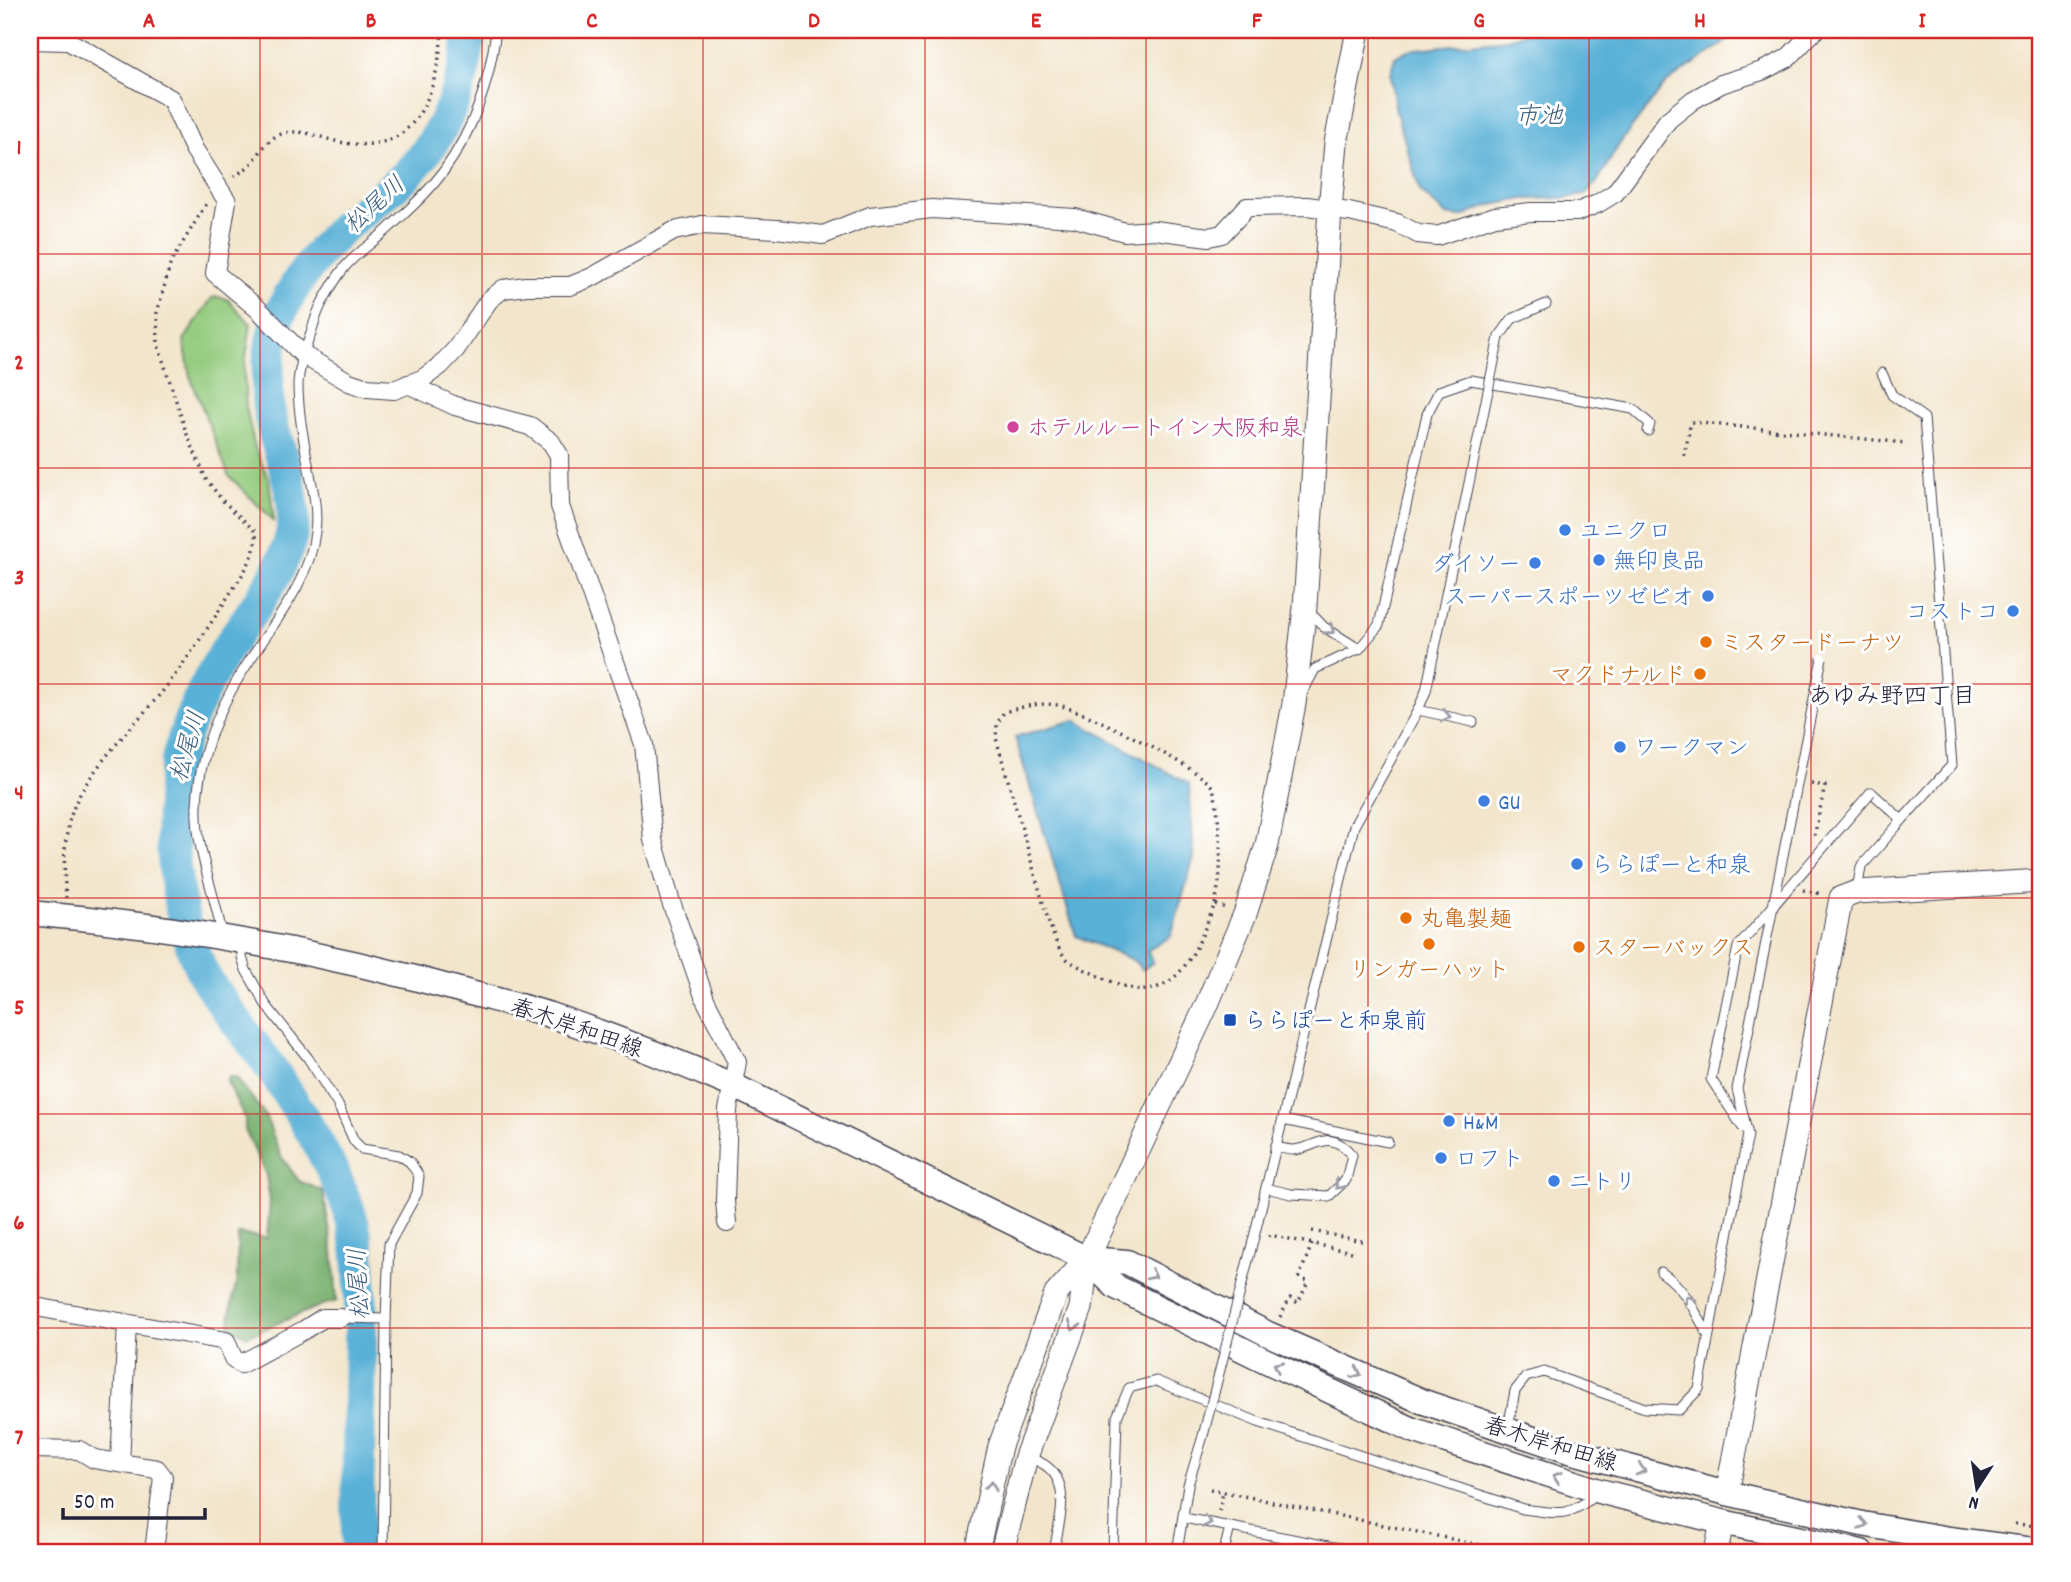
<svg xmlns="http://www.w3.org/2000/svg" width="2071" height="1582" font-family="Dekko,'Klee One',sans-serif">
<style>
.green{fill:#94cb7e;stroke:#5b765c;stroke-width:2}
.forest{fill:#77af6d;stroke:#4c6854;stroke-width:2}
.water{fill:#5ab1d7;stroke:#3e6a89;stroke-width:2}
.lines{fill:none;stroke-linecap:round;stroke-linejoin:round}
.river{stroke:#5ab1d7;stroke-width:33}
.service-casing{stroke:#413f51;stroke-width:11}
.minor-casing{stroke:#413f51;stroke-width:20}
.tertiary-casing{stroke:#413f51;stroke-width:25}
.secondary-casing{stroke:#413f51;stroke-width:27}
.path{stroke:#413f51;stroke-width:3.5;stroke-dasharray:2 5;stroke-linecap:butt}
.service{stroke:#fff;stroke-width:9}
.minor{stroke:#fff;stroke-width:18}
.tertiary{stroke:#fff;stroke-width:23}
.secondary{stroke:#fff;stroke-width:24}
.service-bridge-casing{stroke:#413f51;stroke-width:11;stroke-linecap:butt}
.service-bridge{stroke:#fff;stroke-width:9}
.oneway{stroke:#9c9ca7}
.grid{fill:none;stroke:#d62828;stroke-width:2;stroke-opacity:0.55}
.hotel-dot{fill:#d1479c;stroke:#fff;stroke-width:2.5}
.shop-dot{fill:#3f7fe0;stroke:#fff;stroke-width:2.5}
.food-dot{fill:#e8710a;stroke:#fff;stroke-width:2.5}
.transit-dot{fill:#1a4fb4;stroke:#fff;stroke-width:2.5}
.labels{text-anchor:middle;stroke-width:6;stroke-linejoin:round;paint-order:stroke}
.hotel-label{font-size:23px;fill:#b23c85;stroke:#fff;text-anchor:start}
.shop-label{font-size:23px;fill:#366cbe;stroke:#fff;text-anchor:start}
.food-label{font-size:23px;fill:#c56008;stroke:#fff;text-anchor:start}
.transit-label{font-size:23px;fill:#164399;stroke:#fff;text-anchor:start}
.street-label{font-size:23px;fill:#22223b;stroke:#fff}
.water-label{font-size:24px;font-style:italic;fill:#385b79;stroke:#fff}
.neighbourhood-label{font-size:24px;fill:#22223b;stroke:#fff}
.neatline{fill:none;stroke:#d62828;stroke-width:2.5}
.grid-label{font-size:23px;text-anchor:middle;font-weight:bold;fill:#d62828}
</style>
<rect width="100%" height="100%" fill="#fff"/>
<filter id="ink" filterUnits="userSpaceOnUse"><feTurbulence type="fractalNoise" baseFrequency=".0143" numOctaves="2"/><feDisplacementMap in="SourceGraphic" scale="14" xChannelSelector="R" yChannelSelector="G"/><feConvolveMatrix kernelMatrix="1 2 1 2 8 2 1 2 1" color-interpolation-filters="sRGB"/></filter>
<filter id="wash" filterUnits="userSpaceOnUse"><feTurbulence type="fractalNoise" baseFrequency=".00686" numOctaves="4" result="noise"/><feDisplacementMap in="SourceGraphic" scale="28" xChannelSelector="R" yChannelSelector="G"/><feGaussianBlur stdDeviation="1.57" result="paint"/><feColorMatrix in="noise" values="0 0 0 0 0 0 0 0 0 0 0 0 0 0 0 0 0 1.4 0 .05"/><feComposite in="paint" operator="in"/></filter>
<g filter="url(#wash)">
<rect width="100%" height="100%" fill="#f2e5cb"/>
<polygon class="green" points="217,297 227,299 251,324 244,370 246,408 255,448 269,480 274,521 229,476 190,376 184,340 212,298"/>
<polygon class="forest" points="229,1077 236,1077 265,1115 281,1156 299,1181 323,1191 333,1251 337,1301 322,1305 247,1336 230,1327 231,1307 237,1280 238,1234 267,1238 270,1200 266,1175 245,1130 245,1118 227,1082"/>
<g class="water">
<polygon points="1534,30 1738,30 1723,44 1666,83 1620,143 1597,182 1584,195 1565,198 1524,199 1491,205 1461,217 1446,215 1420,191 1396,112 1390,74 1395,57 1408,50 1507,39"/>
<polygon points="1075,720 1189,784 1194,857 1171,936 1147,951 1153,962 1143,970 1133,960 1076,936 1015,737"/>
</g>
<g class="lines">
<path class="river" d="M357,1552l4,-241c-1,-26 0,-53 -6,-78 -11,-54 -58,-127 -89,-172 -17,-23 -35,-45 -51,-69 -5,-8 -12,-16 -15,-25 -24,-54 -32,-124 -26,-183 4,-48 30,-99 55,-139 22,-33 60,-79 64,-120 3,-36 -14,-70 -22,-105 -7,-28 -3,-79 9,-106 15,-33 37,-61 63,-86 21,-19 46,-35 66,-56 36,-37 57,-91 61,-142"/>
</g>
</g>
<g filter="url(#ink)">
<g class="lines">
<defs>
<g id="service">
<polyline points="1499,337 1512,319 1546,304"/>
<polyline points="1308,610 1324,627 1359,649"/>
<polyline points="1303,692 1315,669 1359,649 1379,625 1427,414 1439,391 1471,380 1633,409 1650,424 1648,431"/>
<polyline points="1418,710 1473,722"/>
<polyline points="1871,792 1902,820 1952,765 1924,418 1892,395 1882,373"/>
<polyline points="1857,890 1861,867 1902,820"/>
<path d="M222,935c-7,-43 -27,-85 -25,-130 2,-51 23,-100 51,-142 26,-41 62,-82 67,-131 3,-21 -2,-43 -6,-63 -5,-27 -11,-57 -11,-85 1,-17 7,-35 13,-51 3,-10 6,-21 11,-30 6,-11 14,-25 22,-35 12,-15 30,-26 44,-39 19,-18 40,-36 55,-57 31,-42 47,-91 53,-142"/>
<polyline points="242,942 242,957 246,970 266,1005 308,1058 338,1105 354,1141 362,1149 399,1155 410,1162 419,1176 417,1193 389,1244 386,1319 383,1552"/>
<polyline points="1283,1120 1388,1142"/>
<path d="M1266,1188l25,6 38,2 17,-16 6,-25c-24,-28 -34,-7 -59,-5 -5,0 -13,-2 -18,-3"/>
<polyline points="1254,1237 1354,826 1418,710 1426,691 1481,425"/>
<path d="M1661,1272c24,16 34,39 47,63"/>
<polyline points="341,1318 386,1319"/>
<polyline points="1508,1428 1515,1391 1526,1377 1544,1372 1645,1408 1679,1410 1699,1389 1717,1291"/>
<path d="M1027,1457c50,14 33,57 27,95"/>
<polyline points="1184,1518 1359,1552"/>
<path d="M1113,1552l4,-135 12,-29 27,-7 102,41 265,87c35,4 44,10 72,-14"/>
<polyline points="1177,1552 1188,1485 1203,1436"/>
<polyline points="1224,1552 1230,1527"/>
</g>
<g id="minor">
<polyline points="30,40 68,41 171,99 194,149 227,201 215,273 258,309 303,355 349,382 367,388 394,390 422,379 440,366 456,349 489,300 503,289 526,286 570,286 592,277 674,231 702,225 777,229 823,235 870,216 932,209 1075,218 1125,232 1154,230 1209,237 1222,234 1247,207 1307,206 1349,212 1397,223 1418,234 1437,236 1495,216 1531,212 1577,212 1597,204 1615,193 1668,120 1693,100 1721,84 1762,71 1788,58 1815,30"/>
<polyline points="408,384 455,406 530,426 551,442 559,455 560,506 644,744 653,840 670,899 705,999 737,1062 728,1110 725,1201 727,1223"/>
<polyline points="30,1306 226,1341 233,1358 241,1364 304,1330 323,1318 341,1318"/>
<polyline points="30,1449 79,1450 94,1459 157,1469 163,1477 154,1552"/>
<polyline points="120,1463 127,1324"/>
</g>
<g id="tertiary">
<polyline points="1727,1493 1841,898 1857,892 2041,881"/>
<polyline points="977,1552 1000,1446 1056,1294 1087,1259"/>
<polyline points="1002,1552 1026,1457 1081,1308 1087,1259 1205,1009 1245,914 1267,845 1294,704 1305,607 1330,209 1336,143 1358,30"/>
<polyline points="1716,1552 1722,1522"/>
</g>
<g id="secondary">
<path d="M30,913c147,13 291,38 433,78 29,8 59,15 87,24 62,21 124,45 184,71l353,173 29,28 144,71 153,72 186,61 123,31 139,30"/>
<polyline points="1087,1259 1127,1262 1268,1334 1424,1402 1569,1451 1727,1493 1862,1524 1949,1539 2041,1551"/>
</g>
</defs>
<use href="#service" class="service-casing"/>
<use href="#minor" class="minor-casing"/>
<use href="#tertiary" class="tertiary-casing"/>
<use href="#secondary" class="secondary-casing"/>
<g class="path">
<path d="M234,177c5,-4 12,-8 17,-13 10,-11 15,-25 30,-30 22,-7 43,6 64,9 18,3 41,2 57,-10 29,-22 38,-69 40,-103"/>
<polyline points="1684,456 1691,422 1906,443"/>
<polyline points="1811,784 1825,786 1814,837"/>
<polyline points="1803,890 1822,894"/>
<path d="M66,898c-3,-31 -3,-67 10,-96 17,-36 59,-78 86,-110 24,-31 46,-64 67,-97 12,-18 29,-41 27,-63l-34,-32 -16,-21 -20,-47 -28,-87 -1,-32 14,-51 37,-61"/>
<path d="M1215,904c2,-10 4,-21 5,-32 1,-16 -1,-72 -8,-85 -10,-18 -132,-79 -155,-82 -18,-3 -35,2 -53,7l-7,12 -1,14 52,182c5,12 9,30 19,39 9,8 57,29 70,31 12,2 26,-4 35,-11 22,-17 32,-50 43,-75l11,4"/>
<polyline points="1312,1231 1362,1241"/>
<polyline points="1269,1237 1270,1235 1352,1252"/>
<polyline points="1280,1317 1290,1298 1298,1303 1308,1282 1299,1277 1312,1244"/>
<polyline points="1210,1489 1514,1552"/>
<polyline points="1219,1511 1223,1493"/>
<polyline points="2015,1524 2041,1526"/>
</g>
<use href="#service" class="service"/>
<use href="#minor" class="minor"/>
<use href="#tertiary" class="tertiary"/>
<use href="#secondary" class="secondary"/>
<defs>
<g id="service-bridge">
<polyline points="1481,425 1499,337"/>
<polyline points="1743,1128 1711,1079 1738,947 1871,792"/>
<polyline points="1717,1291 1748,1135 1737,1089 1822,658"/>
<polyline points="1203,1436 1254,1237"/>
</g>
</defs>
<use href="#service-bridge" class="service-bridge-casing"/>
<use href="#service-bridge" class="service-bridge"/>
</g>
<defs><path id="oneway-chevron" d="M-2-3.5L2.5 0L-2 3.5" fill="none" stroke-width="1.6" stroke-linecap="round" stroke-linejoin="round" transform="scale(1.75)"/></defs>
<g class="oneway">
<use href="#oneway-chevron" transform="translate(1330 630) rotate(35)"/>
<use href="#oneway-chevron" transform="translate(1446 716) rotate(12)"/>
<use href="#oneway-chevron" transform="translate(1339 1185) rotate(131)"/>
<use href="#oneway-chevron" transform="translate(1152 1275) rotate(27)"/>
<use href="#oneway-chevron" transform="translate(1689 1300) rotate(-122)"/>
<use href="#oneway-chevron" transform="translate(1074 1326) rotate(110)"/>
<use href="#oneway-chevron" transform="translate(1278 1366) rotate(-155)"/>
<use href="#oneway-chevron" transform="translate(1357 1373) rotate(23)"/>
<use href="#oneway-chevron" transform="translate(1641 1470) rotate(15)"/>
<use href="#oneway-chevron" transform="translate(1557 1477) rotate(-162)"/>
<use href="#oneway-chevron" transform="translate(991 1486) rotate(-78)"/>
<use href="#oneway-chevron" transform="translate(1207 1522) rotate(11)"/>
<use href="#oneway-chevron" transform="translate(1863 1524) rotate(11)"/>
</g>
</g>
<path class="grid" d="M260,30v1522M482,30v1522M703,30v1522M925,30v1522M1146,30v1522M1368,30v1522M1589,30v1522M1811,30v1522M30,254h2011M30,468h2011M30,684h2011M30,898h2011M30,1114h2011M30,1328h2011"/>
<circle class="hotel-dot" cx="1013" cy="427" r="7"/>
<g class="shop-dot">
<circle cx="1565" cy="530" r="7"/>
<circle cx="1599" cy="560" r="7"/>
<circle cx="1535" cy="563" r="7"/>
<circle cx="1708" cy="596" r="7"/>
<circle cx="2013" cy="611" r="7"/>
<circle cx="1620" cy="747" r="7"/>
<circle cx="1484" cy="801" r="7"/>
<circle cx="1577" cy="864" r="7"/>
<circle cx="1449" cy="1121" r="7"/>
<circle cx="1441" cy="1158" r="7"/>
<circle cx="1554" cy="1181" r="7"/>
</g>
<g class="food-dot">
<circle cx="1706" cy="642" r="7"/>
<circle cx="1700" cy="674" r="7"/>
<circle cx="1406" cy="918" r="7"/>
<circle cx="1429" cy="944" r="7"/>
<circle cx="1579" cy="947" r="7"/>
</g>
<rect class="transit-dot" x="1223" y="1013" width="14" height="14" rx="3.5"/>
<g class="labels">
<g class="hotel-label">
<text x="1027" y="435">ホテルルートイン大阪和泉</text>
</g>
<g class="shop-label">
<text x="1579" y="538">ユニクロ</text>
<text x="1613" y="568">無印良品</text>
<text x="1521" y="571" text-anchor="end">ダイソー</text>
<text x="1694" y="604" text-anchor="end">スーパースポーツゼビオ</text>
<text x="1999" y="619" text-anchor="end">コストコ</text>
<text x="1634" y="755">ワークマン</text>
<text x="1498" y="809">GU</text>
<text x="1591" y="872">ららぽーと和泉</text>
<text x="1463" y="1129">H&amp;M</text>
<text x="1455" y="1166">ロフト</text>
<text x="1568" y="1189">ニトリ</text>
</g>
<g class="food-label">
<text x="1720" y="650">ミスタードーナツ</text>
<text x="1686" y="682" text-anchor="end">マクドナルド</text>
<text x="1420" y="926">丸亀製麺</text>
<text x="1593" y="955">スターバックス</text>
<text x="1429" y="977" text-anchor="middle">リンガーハット</text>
</g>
<g class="transit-label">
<text x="1244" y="1028">ららぽーと和泉前</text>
</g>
<g class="street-label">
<text transform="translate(577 1027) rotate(19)" y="8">春木岸和田線</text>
<text transform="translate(1551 1443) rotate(17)" y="8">春木岸和田線</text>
</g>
<g class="water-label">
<text x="1539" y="123">市池</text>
<text transform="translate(374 204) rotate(-42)" y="8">松尾川</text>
<text transform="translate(187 746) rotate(-74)" y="8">松尾川</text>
<text transform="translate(358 1284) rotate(-93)" y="8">松尾川</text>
</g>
<g class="neighbourhood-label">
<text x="1892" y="703">あゆみ野四丁目</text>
</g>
</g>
<rect width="2071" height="1582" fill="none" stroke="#fff" stroke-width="77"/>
<g transform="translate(1977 1488) rotate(192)" stroke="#ffffff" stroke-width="5" paint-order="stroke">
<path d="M0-5L12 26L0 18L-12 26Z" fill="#22223b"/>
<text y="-10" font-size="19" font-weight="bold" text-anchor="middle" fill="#22223b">N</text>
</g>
<path d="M63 1508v10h142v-10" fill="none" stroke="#22223b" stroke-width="3.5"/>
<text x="74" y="1508" font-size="21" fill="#22223b" stroke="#ffffff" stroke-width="5" paint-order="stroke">50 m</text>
<rect x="38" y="38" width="1994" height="1506" class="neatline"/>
<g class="grid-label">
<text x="149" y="27">A</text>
<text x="371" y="27">B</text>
<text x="592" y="27">C</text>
<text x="814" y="27">D</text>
<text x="1036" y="27">E</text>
<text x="1257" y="27">F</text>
<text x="1479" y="27">G</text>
<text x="1700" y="27">H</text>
<text x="1922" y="27">I</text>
<text x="19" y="154">1</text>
<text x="19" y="369">2</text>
<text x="19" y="584">3</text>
<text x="19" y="799">4</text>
<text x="19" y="1014">5</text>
<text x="19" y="1229">6</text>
<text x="19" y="1444">7</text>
</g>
</svg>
